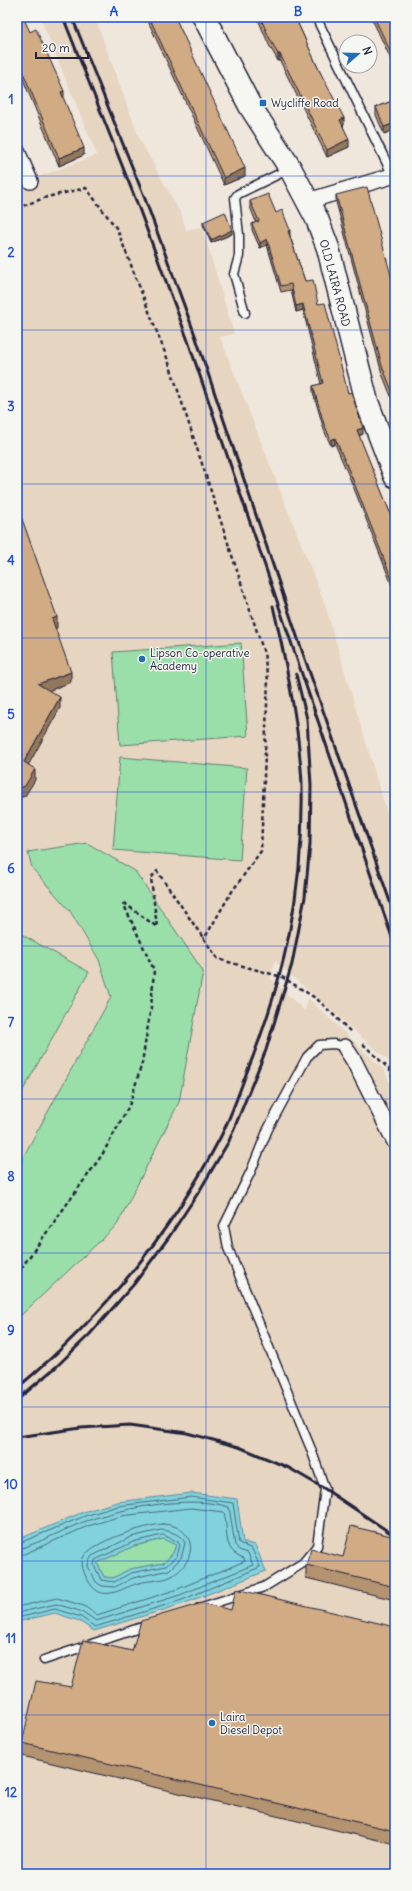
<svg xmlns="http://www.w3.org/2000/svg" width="412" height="1891" font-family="Delius,sans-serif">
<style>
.built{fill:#e6d5c1}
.green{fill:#9adeaa;stroke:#5e8072}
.water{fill:#81d2dc;stroke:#5b8c9c;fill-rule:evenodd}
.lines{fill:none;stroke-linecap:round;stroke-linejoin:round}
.shore{stroke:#48687b;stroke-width:1}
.service-casing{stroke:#22223b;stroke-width:11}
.minor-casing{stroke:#22223b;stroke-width:18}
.secondary-casing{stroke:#22223b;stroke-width:25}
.path{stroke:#22223b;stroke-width:2.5;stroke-dasharray:4 3;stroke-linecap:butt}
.service{stroke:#f6f6f2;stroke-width:8}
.minor{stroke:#f6f6f2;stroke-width:15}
.secondary{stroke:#f6f6f2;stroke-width:22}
.rail{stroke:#22223b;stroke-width:3}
.wall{fill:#b49371;stroke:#22223b}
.shaded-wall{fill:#92785c;stroke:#22223b}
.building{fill:#d1ab83;stroke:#22223b}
.grid{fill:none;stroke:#1d4ed8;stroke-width:1;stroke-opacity:0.55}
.poi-dot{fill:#1f6fb2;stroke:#f6f6f2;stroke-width:1.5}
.labels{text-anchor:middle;stroke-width:3;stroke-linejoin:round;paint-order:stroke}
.poi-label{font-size:11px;fill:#22223b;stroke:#f6f6f2;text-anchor:start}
.street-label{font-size:11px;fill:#22223b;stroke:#f6f6f2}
.neatline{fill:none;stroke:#1d4ed8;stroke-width:1.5}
.grid-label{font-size:13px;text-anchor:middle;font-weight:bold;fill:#1d4ed8}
</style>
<rect width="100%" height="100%" fill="#efe7dc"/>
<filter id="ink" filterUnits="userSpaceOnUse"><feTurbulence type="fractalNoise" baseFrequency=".025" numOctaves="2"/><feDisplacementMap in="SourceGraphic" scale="8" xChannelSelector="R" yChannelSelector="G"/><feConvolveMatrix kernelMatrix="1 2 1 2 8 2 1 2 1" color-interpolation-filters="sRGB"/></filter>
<g filter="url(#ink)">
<polygon class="built" points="40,17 95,17 139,138 181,214 186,230 202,227 234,334 220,337 325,605 395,840 395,1074 390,1062 275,961 270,978 305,1011 308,998 384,1070 395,1095 395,1874 17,1874 17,1622 55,1613 79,1621 243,1542 237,1499 191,1493 117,1502 83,1512 17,1540 17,1319 117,1225 179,1102 87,843 28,852 32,868 70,911 99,960 111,997 17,1168 17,185 97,155"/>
<g class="green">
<polygon points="241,643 248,736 120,745 113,652"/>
<polygon points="120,757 247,768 240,860 113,850"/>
<polygon points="87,843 135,871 203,971 179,1102 117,1225 17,1319 17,1168 111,997 99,960 70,911 32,868 28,852"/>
<polygon points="17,932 89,972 17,1101"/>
<polygon points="163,1539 176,1545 173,1553 164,1563 130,1569 113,1578 104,1577 97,1563 134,1546"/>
</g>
<path class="water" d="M191,1493l46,6 6,43 12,3 11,26 -83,33 -89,27 -15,-10 -24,-8 -38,9v-82l66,-28 34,-10zM163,1539l13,6 -3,8 -9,10 -34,6 -17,9 -9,-1 -7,-14 37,-17z"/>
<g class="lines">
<g class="shore">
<path d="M163,1524c34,2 36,36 9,52 -9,5 -23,4 -33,7 -14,3 -34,20 -47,3 -6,-7 -12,-20 -9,-28 7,-16 63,-33 80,-34z"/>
<path d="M161,1530c8,0 21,5 24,13l-4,15 -12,12 -36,8 -18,9 -13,-1 -6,-4 -8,-16 1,-5 3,-5 39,-19z"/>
<polygon points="163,1535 177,1541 180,1545 177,1556 166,1566 131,1573 114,1582 101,1580 94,1565 95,1560 133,1542"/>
<polyline points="17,1544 85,1516 118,1506 191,1497 233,1503 239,1543 252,1549 260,1567 182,1600 95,1627 81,1617 55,1609 17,1618"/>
<path d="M17,1549c11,-1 47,-19 59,-24 38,-16 114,-31 153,-18l6,38 4,5 9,3 5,12 -73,30 -84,26 -13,-9 -27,-8 -39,9"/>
<path d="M17,1555l7,-1 64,-28 33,-10 70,-8 33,4c5,19 -3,38 20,46l1,3 -67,28 -81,26 -13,-9 -27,-8 -40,9"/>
</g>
<defs>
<g id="service">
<polyline points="316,17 393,176"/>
<polyline points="245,313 234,274 239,256 239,235 235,198 238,194 289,169"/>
<polyline points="199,1608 264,1587 303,1563 317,1546 325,1489 311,1449 228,1248 224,1226 251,1171 268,1129 307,1057 319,1045 334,1044 345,1047"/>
<polyline points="44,1660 148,1625"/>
</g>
<g id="minor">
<polyline points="17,151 30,181"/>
<polyline points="308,201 395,175"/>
<polyline points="345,1047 354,1061 395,1142"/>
</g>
<polyline id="secondary" points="204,17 250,106 290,168 317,219 328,248 367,402 395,476"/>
</defs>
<use href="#service" class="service-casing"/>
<use href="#minor" class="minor-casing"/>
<use href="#secondary" class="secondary-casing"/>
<g class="path">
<polyline points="17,208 47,197 86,188 117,229 169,363 264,653 268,680 261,851 231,893 204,939 218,959 282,977 317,999 351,1032"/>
<polyline points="124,903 157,927 151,878 157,871 204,939 203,937"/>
<polyline points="363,1044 389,1069 395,1083"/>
<polyline points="17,1274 102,1155 129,1106 142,1063 151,1007 154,970 123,903"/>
</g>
<use href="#service" class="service"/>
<use href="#minor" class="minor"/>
<use href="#secondary" class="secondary"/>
<g class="rail">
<polyline points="63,17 137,203 187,338 395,946"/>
<polyline points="72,17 145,199 195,335 298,639 395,916"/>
<path d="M17,1388c83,-69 153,-154 203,-250 10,-19 17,-40 25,-61 39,-96 59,-186 57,-290 0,-13 -2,-26 -3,-39 -5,-48 -15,-95 -26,-142"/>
<polyline points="17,1400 56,1367 90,1334 134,1284 169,1237 200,1190 229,1141 266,1050 292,964 305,897 310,844 311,785 307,719 296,674"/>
<polyline points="17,1437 81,1428 130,1425 187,1433 239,1447 289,1468 325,1489 395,1536"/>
</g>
</g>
<g class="wall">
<polygon points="17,17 30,32 64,98 63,99 84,155 59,166 17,65"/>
<polygon points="146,17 175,17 245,176 224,185"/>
<polygon points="257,17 295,17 344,125 343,126 349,147 327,157 280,61 278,61 269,45"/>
<polygon points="371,17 393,17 395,22 395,68"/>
<polygon points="395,100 384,134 376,115 376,107"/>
<polygon points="336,195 395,290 395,406 382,374 336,202"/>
<polygon points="250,201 276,213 290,236 305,281 318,304 348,393 363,434 359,436 395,525 395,593 353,486 335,444 331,446 324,430 313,392 313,386 321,384 303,310 296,312 291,290 281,292 267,245 260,248 252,230 252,224 256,222 250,207"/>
<polygon points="203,222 232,234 211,243 203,225"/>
<polygon points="395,1537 395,1600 306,1578 306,1565 343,1557"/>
<polygon points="231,1610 395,1627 395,1844 22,1756 22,1743 71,1687 132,1651"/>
</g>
<g class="shaded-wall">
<rect x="278" y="54" width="2" height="7"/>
<polygon points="64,91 64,98 61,100 61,92"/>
<polygon points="344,118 344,125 340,128 340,120"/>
<polygon points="395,123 395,130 384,134 384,127"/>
<polygon points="349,139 349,147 327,157 327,150"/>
<polygon points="84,148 84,155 59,166 59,158"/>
<polygon points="245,168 245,176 224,185 224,178"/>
<polygon points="232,230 232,234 211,243 211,240"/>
<polygon points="290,230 290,236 288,237 288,231"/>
<polygon points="267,239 267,245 260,248 260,243"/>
<polygon points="303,304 303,310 296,312 296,306"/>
<polygon points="363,428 363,434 357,436 357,430"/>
<polygon points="335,438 335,444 331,446 331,440"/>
<polygon points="57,617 57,628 52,629 52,619"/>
<polygon points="71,672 71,682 38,695 38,684"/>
<polygon points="60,697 60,708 24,773 24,762"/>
<polygon points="35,769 35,780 25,796 17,799 17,789"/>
</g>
<g class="building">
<polygon points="17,17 23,17 30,32 36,29 64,91 61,92 84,148 59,158 17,58"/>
<polygon points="149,17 175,17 245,168 224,178"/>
<polygon points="260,17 295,17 319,70 344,118 340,120 349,139 327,150 280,54 278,54 269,37"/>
<polygon points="374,17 393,17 395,22 395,61"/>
<polygon points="395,100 395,123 384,127 376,107"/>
<polygon points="367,187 395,290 395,398 382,366 336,195"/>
<polygon points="268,194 276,213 282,210 290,230 288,231 305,281 313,280 318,304 325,303 348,393 351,392 363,428 357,430 395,525 395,587 353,480 335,438 331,440 324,424 313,386 323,383 303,304 296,306 291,284 281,286 267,239 260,243 252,224 259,221 250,201"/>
<polygon points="225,212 232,230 211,240 203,222"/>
<polygon points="17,505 57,617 52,619 71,672 38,684 60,697 24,762 35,769 25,786 17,789"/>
<polygon points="351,1526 395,1537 395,1587 306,1565 311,1549 343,1557"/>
<polygon points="236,1589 395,1627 395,1831 22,1743 36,1681 71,1687 83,1640 132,1651 141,1621 202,1603 231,1610"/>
</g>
</g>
<path class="grid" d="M206,17v1857M17,176h378M17,330h378M17,484h378M17,638h378M17,792h378M17,946h378M17,1099h378M17,1253h378M17,1407h378M17,1561h378M17,1715h378"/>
<g class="poi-dot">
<rect x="259" y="99" width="8" height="8" rx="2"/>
<circle cx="142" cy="659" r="4"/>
<circle cx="212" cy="1723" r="4"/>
</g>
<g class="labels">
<g class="poi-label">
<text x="271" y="107">Wycliffe Road</text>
<text x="150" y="657">Lipson Co-operative<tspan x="150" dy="13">Academy</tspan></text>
<text x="220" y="1721">Laira<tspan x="220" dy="13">Diesel Depot</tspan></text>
</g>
<g class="street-label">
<text transform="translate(335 283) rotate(75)" y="4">OLD LAIRA ROAD</text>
</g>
</g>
<rect width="412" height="1891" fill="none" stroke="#f6f6f2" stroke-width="44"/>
<g transform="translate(358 54) rotate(70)"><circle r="19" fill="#f6f6f2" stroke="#a1a1a9"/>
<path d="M0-3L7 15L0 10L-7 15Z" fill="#1f6fb2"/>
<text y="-6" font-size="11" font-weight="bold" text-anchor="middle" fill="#22223b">N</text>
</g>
<path d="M36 52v6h52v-6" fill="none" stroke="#22223b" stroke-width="2"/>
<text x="42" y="52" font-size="12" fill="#22223b" stroke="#f6f6f2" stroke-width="3" paint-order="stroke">20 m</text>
<rect x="22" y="22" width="368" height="1847" class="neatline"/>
<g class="grid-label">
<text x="114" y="16">A</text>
<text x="298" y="16">B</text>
<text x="11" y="104">1</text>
<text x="11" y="257">2</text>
<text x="11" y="411">3</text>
<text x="11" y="565">4</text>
<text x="11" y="719">5</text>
<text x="11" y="873">6</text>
<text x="11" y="1027">7</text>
<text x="11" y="1181">8</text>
<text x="11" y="1335">9</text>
<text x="11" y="1489">10</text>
<text x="11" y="1643">11</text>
<text x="11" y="1797">12</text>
</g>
</svg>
